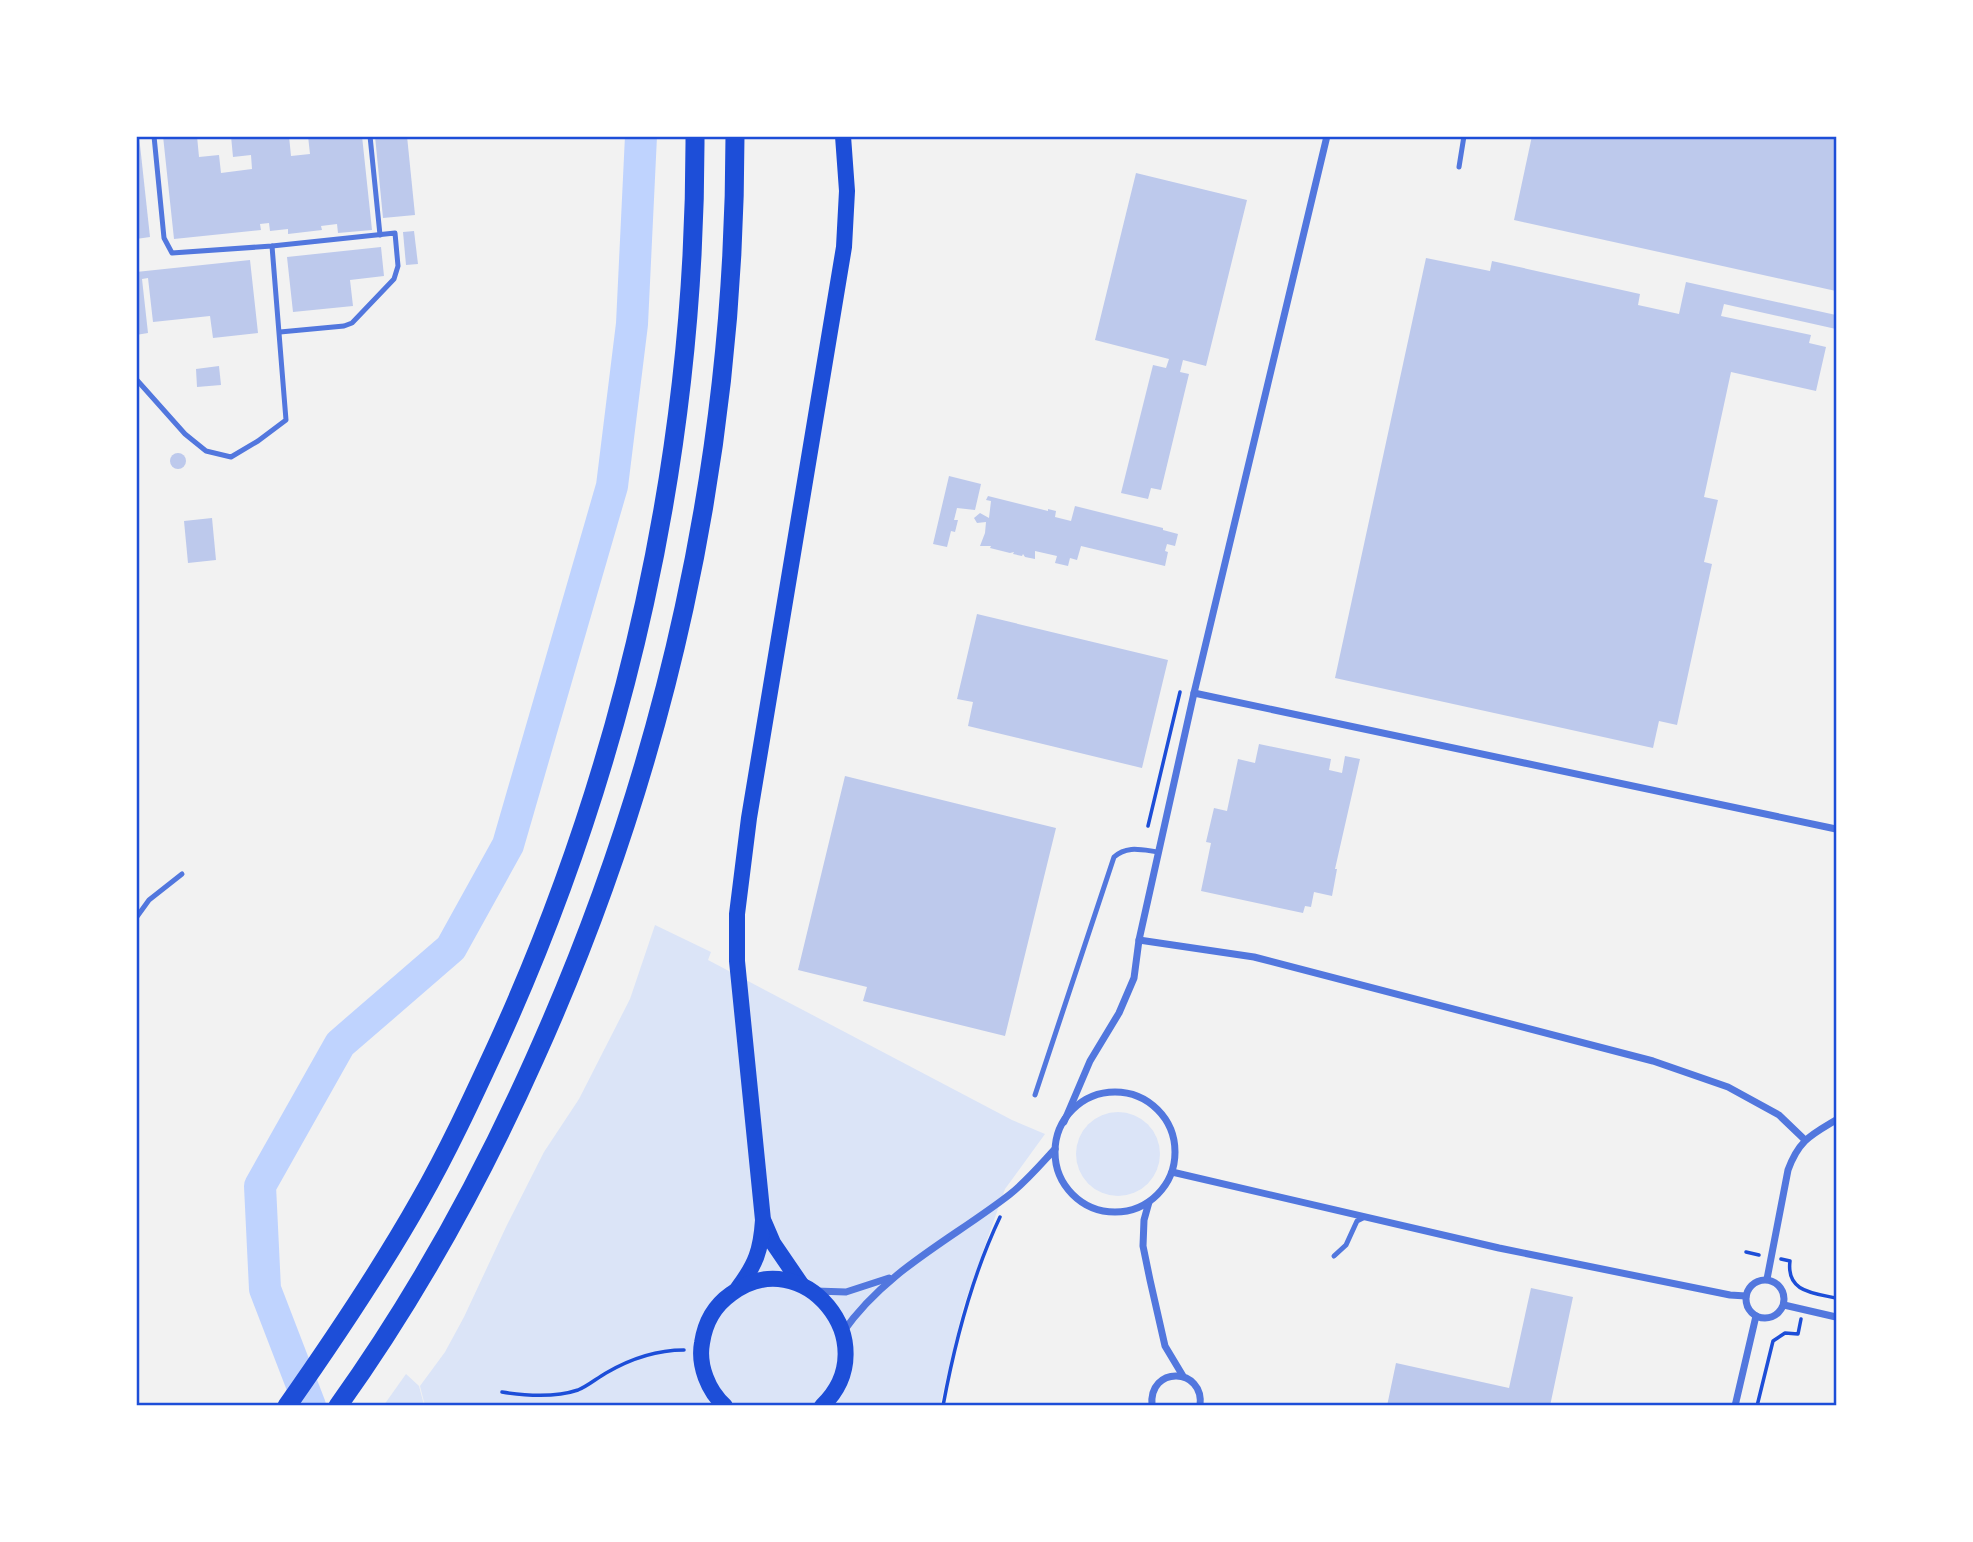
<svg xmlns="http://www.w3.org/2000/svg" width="1973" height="1542" font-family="'Space Grotesk',sans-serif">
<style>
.green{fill:#dbe4f7}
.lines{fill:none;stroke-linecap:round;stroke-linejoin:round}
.river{stroke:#bfd3fe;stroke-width:32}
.building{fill:#bdc9ec}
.path{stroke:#1d4ed8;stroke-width:3.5}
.service{stroke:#5277de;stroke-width:5}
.minor{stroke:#5277de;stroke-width:7}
.primary{stroke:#1d4ed8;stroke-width:16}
.motorway{stroke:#1d4ed8;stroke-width:19}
.neatline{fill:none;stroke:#1d4ed8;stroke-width:2.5}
</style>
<rect width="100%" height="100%" fill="#f2f2f2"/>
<g class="green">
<polygon points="655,925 711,952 708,960 1012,1120 1045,1134 1005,1189 963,1308 940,1405 425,1406 420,1386 445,1352 464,1317 506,1227 544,1152 579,1099 630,999"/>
<circle cx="1118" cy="1154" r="42"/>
<polygon points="406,1374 419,1386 424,1405 384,1405"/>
</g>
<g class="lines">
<polyline class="river" points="310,1406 265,1289 260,1186 340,1044 451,948 508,845 612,486 632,324 641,136"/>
</g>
<g class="building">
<polygon points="136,136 139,136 150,237 136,239"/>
<polygon points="163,136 197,136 199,157 219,155 221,173 252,169 251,155 233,157 231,136 289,136 291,156 310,154 308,136 362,136 372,230 338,233 337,224 321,226 322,230 288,234 288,229 270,231 269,223 260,224 261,230 174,239"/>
<polygon points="375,136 407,136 415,215 383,218"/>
<polygon points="1532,136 1836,136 1836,291 1514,220"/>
<polygon points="1136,173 1247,200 1206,366 1183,360 1180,372 1189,374 1161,490 1151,488 1148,499 1121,493 1153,365 1166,368 1169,359 1095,340"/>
<polygon points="414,231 418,264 406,265 403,232"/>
<polygon points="381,247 384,276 350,280 353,306 293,312 287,257"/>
<polygon points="1426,258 1490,271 1492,261 1640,294 1638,305 1679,314 1686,282 1836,315 1836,329 1724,304 1721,316 1811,335 1809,343 1826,347 1816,391 1731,372 1704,497 1718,500 1704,562 1712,564 1677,725 1659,721 1653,748 1335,678"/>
<polygon points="250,260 258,333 213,338 210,316 153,322 148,278 142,279 148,333 136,335 136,272"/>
<polygon points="219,366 221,385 197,387 196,369"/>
<circle cx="178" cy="461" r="8"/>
<polygon points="949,476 981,484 975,510 957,508 954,520 958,520 955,532 951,531 947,547 933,544"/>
<polygon points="988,496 1048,511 1048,509 1056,511 1055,517 1071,521 1075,506 1163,528 1163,530 1178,534 1175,546 1167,544 1165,551 1168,552 1165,566 1081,546 1077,560 1070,558 1068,566 1055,563 1057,556 1035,551 1035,559 1025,557 1023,554 1022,556 1013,554 1014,552 1010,553 990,548 991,546 980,546 985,533 986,522 977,523 974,518 980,513 989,518 991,501 986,500"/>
<polygon points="212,518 216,560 188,563 184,521"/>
<polygon points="977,614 1168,660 1142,768 968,726 973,702 957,699"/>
<polygon points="1259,744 1331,759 1329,770 1342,773 1345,756 1360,759 1335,869 1337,869 1332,896 1314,892 1311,907 1305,906 1303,913 1201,891 1211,843 1206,842 1214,808 1227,811 1238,759 1255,763"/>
<polygon points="845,776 1056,828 1005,1036 863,1001 867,987 798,970"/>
<polygon points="1531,1288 1573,1297 1550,1406 1387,1406 1396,1363 1509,1388"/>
</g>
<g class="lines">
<g class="path">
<polyline points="1148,826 1180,692"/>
<polyline points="1746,1252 1759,1255"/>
<path d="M1781,1259l9,2c-4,31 23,32 46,37"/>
<path d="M502,1392c25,4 52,6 76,-2 10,-4 19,-12 28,-17 24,-14 51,-23 78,-23"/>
<path d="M943,1406c12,-65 29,-130 57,-189"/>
<polyline points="1757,1406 1773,1341 1785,1333 1798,1334 1801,1319"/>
</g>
<g class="service">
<polyline points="154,136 164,238 172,253 272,246 395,233 398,266 394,279 352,323 344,326 280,332"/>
<polyline points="370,136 380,235"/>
<polyline points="1459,167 1464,136"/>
<polyline points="136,379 185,434 206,451 231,457 258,441 286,420 272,246"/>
<polyline points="136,918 149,900 182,874"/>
<path d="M1035,1095l79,-238c13,-12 28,-7 45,-5"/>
<polyline points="1334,1256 1346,1245 1357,1221 1365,1217"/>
</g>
<g class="minor">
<polyline points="1194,693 1836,829"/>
<polyline points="1139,940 1254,957 1653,1061 1728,1087 1779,1115 1804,1139"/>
<circle cx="1115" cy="1152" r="60"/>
<polyline points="1064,1122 1090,1061 1119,1013 1134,978 1139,940 1194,693 1327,136"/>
<polyline points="1172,1172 1499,1248 1730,1295 1746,1296"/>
<polyline points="1149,1202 1144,1220 1143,1246 1150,1280 1165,1346 1183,1376"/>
<path d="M1767,1279l21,-109c11,-30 23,-35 48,-50"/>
<circle cx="1765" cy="1299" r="19"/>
<polyline points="816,1291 846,1292 889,1278"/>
<polyline points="1784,1305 1836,1317"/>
<path d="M843,1332c42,-61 109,-93 166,-137 17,-13 32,-31 46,-46"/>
<path d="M1152,1406c-4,-41 53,-39 48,0"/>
<polyline points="1735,1406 1756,1316"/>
</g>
<g class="primary">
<polyline points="764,1222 773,1243 801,1284"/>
<path d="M738,1288c18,-24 23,-38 25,-68l-26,-259v-47l12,-96 95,-571 3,-56 -4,-55"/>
<path d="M725,1406c-17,-15 -27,-41 -23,-63 3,-20 12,-37 29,-49 71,-54 157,49 91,112"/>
</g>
<g class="motorway">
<path d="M287,1406c47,-67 93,-135 133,-206 28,-49 52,-101 76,-153 130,-284 200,-597 199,-911"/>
<path d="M338,1406c78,-109 143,-227 197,-348 131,-291 200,-602 200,-922"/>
</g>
</g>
<rect width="1973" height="1542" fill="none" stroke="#ffffff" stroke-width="276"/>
<rect x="138" y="138" width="1697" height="1266" class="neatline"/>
</svg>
